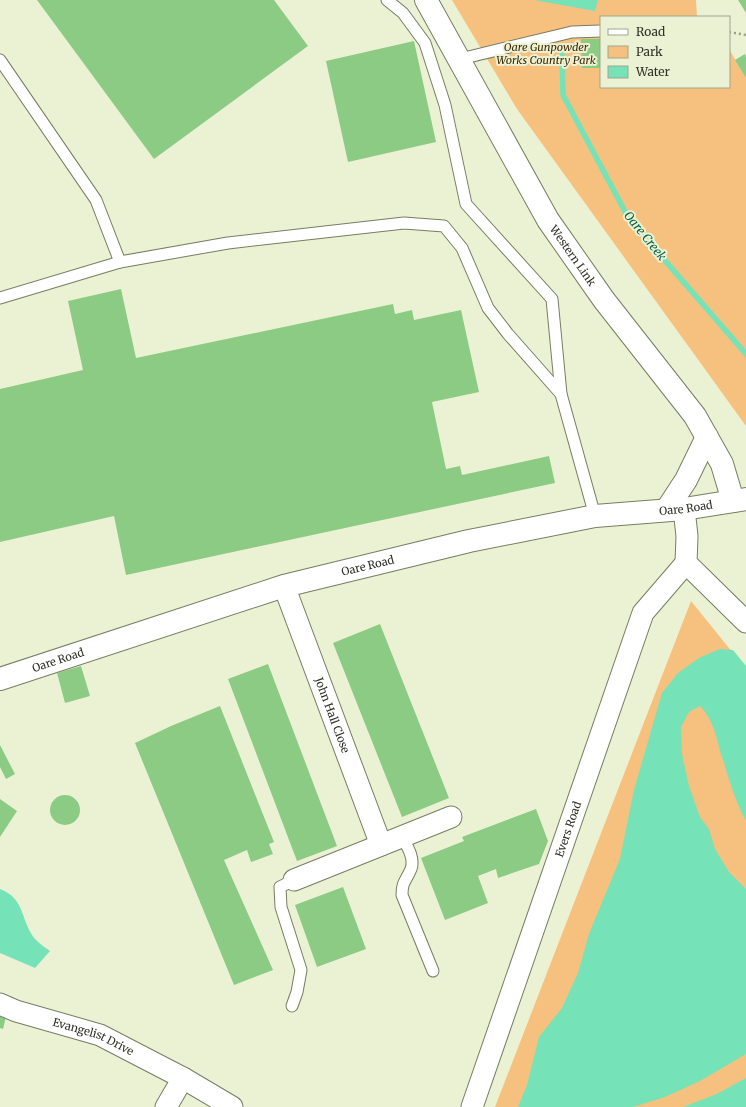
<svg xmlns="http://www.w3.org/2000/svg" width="746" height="1107" font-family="Merriweather,serif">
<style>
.green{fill:#f6c07f}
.water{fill:#76e2b7}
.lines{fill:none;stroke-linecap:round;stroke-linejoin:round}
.stream{stroke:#76e2b7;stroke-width:5.5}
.building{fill:#8ccb84}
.lane-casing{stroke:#777d62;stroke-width:13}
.street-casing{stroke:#777d62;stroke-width:23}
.secondary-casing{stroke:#777d62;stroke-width:24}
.path{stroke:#979c86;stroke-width:2.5;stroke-dasharray:2 3;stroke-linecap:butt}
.lane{stroke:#fff;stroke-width:11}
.street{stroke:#fff;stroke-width:21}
.secondary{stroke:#fff;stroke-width:22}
.labels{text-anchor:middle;stroke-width:4;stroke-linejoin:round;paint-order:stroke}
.park-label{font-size:11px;font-style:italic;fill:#402805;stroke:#ebf2d4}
.street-label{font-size:11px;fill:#2e3126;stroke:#ebf2d4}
.water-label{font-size:12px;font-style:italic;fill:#066146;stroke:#ebf2d4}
</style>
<rect width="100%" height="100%" fill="#ebf2d4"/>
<g class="green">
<polygon points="452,0 696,0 697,17 601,17 601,87 729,87 729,49 746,78 746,426 517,109"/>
<polygon points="691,601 746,669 746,1107 495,1107"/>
</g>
<g class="water">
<polygon points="534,0 598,0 595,11"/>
<path d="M720,649l13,1 13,16v155c-11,-20 -17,-42 -24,-64 -6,-19 -7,-35 -22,-51l-11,6 -8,15 1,27 7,32 11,31 9,12 6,20 14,23 17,17v165l-46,27 -35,16 -32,10h-115l9,-22 12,-48 23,-29 16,-35 11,-39 31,-75 14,-69 28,-97 16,-20 21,-15z"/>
<path d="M0,889c27,10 20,35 37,52 4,4 9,7 13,10l-15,17 -35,-15z"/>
<polygon points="746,1078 746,1107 683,1107 717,1094"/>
</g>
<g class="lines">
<polyline class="stream" points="562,55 563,95 629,219 746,354"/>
</g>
<g class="building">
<polygon points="37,0 274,0 308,46 154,159"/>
<polygon points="738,0 746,0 746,13"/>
<polygon points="581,39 601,39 601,68 582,68"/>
<polygon points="414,41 436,142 348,162 326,61"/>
<polygon points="745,54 746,57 746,78 735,60"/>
<polygon points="121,289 136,358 393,304 395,314 412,310 414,320 461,310 479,392 432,402 446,469 460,466 462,475 549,456 555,483 126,575 114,516 0,542 0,389 83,370 68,301"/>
<polygon points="380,624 449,798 402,817 333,643"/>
<polygon points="268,664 337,846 297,861 228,679"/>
<polygon points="81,666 90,696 65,703 57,673"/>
<polygon points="220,706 274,842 269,844 273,854 251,862 247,850 224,860 273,970 234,985 135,743 171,726"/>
<polygon points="0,745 15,774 6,779 0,767"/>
<circle cx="65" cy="810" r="15"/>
<polygon points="0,799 17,811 0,837"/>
<polygon points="536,809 548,841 539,864 498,878 496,869 478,876 488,903 445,920 421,858 464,841 462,837"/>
<polygon points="343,887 366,949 317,967 295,905"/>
<polygon points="0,1015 6,1017 3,1029 0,1028"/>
</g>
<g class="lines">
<defs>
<g id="lane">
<polyline points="387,0 403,13 425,43 445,105 466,204 552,299 561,394 595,516"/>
<polyline points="460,59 572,32 601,31"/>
<polyline points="0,60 96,200 120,262 228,243 404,223 444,226 462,248 488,308 508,334 561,394"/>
<polyline points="0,298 120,262"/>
<path d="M402,837c5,9 13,21 9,32 -5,12 -9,12 -9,26l31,76"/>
<polyline points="292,1006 297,992 301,970 281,907 280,887 294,880"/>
</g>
<g id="street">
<polyline points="684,509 687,536 686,563 746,622"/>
<path id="s1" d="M284,586l97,259"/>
<polyline points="294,880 451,817"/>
<path id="s2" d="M0,1004l16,7 84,24 83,43 49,29"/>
<polyline points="166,1107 183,1078"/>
<path id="s3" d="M472,1107l171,-494 43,-50"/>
</g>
<g id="secondary">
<path id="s4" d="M426,0l122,220 56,80 91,116 27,48 11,37"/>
<polyline points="667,509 686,480 707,437"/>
<path id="s5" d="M0,679l284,-93 185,-45 126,-25 89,-7 62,-10"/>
</g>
</defs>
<use href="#lane" class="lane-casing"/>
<use href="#street" class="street-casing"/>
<use href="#secondary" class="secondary-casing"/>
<polyline class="path" points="729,32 746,35"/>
<use href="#lane" class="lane"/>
<use href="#street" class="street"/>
<use href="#secondary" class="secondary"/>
</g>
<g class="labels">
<g class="park-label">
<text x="546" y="51">Oare Gunpowder<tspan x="546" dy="13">Works Country Park</tspan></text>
</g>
<g class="street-label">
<text dy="4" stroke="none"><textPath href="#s4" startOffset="295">Western Link</textPath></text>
<text dy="4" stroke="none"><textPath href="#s5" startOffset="709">Oare Road</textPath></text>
<text dy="4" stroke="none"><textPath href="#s5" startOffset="385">Oare Road</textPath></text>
<text dy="4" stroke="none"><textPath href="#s5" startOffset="61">Oare Road</textPath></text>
<text dy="4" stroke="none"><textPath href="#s1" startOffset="138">John Hall Close</textPath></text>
<text dy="4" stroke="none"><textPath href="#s3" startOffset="294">Evers Road</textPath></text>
<text dy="4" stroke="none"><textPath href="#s2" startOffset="99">Evangelist Drive</textPath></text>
</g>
<g class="water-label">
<text transform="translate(645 236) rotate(51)" y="4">Oare Creek</text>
</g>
</g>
<rect x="600" y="16" width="130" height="72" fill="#ebf2d4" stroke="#9fa58e"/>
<rect x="608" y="29" width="20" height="6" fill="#ffffff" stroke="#9fa58e"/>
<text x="636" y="36" font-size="12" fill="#2e3126">Road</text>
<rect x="608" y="46" width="20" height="12" fill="#f6c07f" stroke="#9fa58e"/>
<text x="636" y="56" font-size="12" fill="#2e3126">Park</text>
<rect x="608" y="66" width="20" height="12" fill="#76e2b7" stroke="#9fa58e"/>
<text x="636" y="76" font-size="12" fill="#2e3126">Water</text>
</svg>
